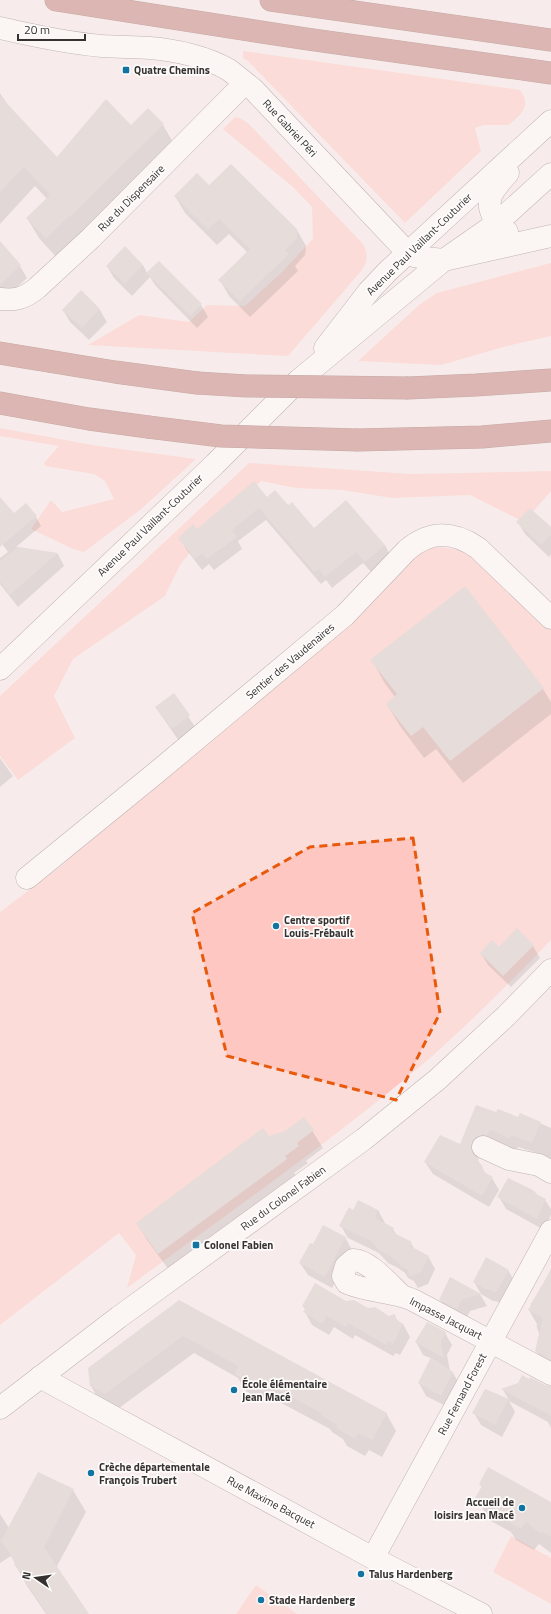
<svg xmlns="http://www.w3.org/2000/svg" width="551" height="1614" font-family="'Titillium Web',sans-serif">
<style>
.green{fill:#fec7c1}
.shadow{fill:#0003}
.building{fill:#d1c7c5}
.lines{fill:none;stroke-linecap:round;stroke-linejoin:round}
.minor-casing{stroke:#796f6e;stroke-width:23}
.tertiary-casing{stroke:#796f6e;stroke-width:23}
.secondary-casing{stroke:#796f6e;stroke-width:23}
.motorway-casing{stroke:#8b5c58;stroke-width:23}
.minor{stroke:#fff;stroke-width:22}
.tertiary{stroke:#fff;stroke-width:22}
.secondary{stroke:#fff;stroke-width:22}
.motorway{stroke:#ba736d;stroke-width:22}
.motorway-bridge-casing{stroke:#8b5c58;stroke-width:23;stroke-linecap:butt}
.motorway-bridge{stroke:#ba736d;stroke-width:22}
.marked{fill:none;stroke:#e8590c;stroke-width:3;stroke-dasharray:8 5;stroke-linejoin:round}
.poi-dot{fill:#1174a1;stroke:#fefcfb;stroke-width:1.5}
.labels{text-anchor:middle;stroke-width:3.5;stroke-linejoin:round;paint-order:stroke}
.poi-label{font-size:11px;font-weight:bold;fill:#353131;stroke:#fefcfb;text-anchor:start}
.street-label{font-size:11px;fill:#353131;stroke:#fefcfb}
</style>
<rect width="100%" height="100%" fill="#f7eceb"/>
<g class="green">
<path d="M243,51l277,39c12,16 1,24 -11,35h-26l-8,3 6,23 -76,72 -157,-162 -5,-3z"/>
<path d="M235,117l5,1 9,6 114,120c5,9 5,17 -1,26l-74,86 -200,-11 51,-30 50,7 18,-17 38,1 36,-33 32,-34 -1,-32 -18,-19 -71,-59z"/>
<polygon points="551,263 551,336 507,346 441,365 358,361 419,305 437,293"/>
<polygon points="0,428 98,446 196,459 140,510 84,552 73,549 31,529 51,500 62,512 114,499 105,481 94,474 45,466 44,463 59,446 0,436"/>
<polygon points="249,463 411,474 551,471 551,491 524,522 470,495 392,498 342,490 296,488 261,481 211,526 180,565 165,596 73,659 54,696 75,738 18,780 0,756 0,696"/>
<path d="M430,547c22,1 29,1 48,13l73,69v311c-39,40 -79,81 -121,118 -96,82 -202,155 -303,230l9,-33 -17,-22 -119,92v-413l65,-49 -3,-6 351,-303z"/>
<polygon points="511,1536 551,1558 551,1604 493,1572"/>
<polygon points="256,1585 297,1614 236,1614"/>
</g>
<g class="shadow">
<polygon points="0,93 7,104 57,158 131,126 163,125 174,144 57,258 39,238 27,218 47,199 35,186 0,224"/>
<polygon points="175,196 297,230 306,246 305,255 295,266 298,271 250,317 229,296 220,280 247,252 229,234 217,245 185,213"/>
<polygon points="0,250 20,266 27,278 10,294 0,295"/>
<polygon points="143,265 147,273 201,305 208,317 197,328 155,285 150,277 132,296 114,278 107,266"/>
<polygon points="81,292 100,310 107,322 89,340 70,322 63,310"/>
<polygon points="0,498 14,515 36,517 41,526 16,547 58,554 64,566 18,607 0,584 0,558 8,552 0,541"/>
<polygon points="267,498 288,507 313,530 385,545 391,557 372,573 363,563 332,588 326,580 321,584 266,520 238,541 242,549 214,570 209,564 202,570 186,549 180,538"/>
<polygon points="518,522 551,529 551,554 549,557 525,534"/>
<polygon points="372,660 543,689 551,702 551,714 463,783 436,749 424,758 400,726 387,704 395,697 384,682"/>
<polygon points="173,695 196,728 179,741 156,708"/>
<polygon points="0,758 13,776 0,787"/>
<polygon points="533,946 540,958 511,987 488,965 481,953 499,948"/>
<polygon points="497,1114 519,1119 520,1115 551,1128 551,1161 540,1154 518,1147 517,1150 496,1141 494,1147 478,1155 477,1159 486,1174 492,1178 499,1190 489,1207 433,1174 425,1162 461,1145"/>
<polygon points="304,1118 323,1148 306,1161 308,1163 294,1173 296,1176 169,1270 147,1240 137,1223 269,1137 286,1132"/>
<polygon points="538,1195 545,1200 551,1209 551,1215 544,1230 506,1209 499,1197"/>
<polygon points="378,1210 385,1223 384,1224 393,1229 397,1236 411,1243 415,1250 428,1256 435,1269 428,1284 418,1288 414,1281 408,1278 405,1273 398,1268 388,1263 379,1253 348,1238 341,1226 354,1211"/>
<polygon points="345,1237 352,1250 332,1288 308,1275 300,1263 314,1246"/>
<polygon points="508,1270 515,1282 503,1304 495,1301 493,1301 481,1294 474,1282"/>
<polygon points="551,1272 551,1368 543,1363 536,1351 542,1341 536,1325 538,1326 529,1310 531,1305 531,1304"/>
<polygon points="451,1278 480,1294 487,1306 470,1311 466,1319 447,1312 440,1299"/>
<polygon points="180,1302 386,1413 396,1431 382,1457 369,1450 365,1456 347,1446 343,1439 332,1432 330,1429 268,1396 264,1402 246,1391 238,1378 194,1353 115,1411 101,1404 91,1386"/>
<polygon points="346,1302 389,1317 394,1315 398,1322 403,1324 410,1337 400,1355 396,1353 393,1356 355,1335 353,1339 334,1327 329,1335 312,1325 305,1312 306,1311 303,1306"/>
<polygon points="445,1333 452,1345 447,1355 450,1371 453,1373 460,1385 448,1407 426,1396 419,1383 432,1359 423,1355 416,1342"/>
<polygon points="503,1390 551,1392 551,1428 548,1422 509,1401 515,1412 502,1437 481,1425 474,1413 496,1394 509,1400"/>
<polygon points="480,1484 551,1503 551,1553 539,1544 534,1550 516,1540 511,1532 489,1520 477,1498 482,1488"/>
<polygon points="73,1490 86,1512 56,1568 88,1614 46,1614 27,1586 11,1556 0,1563 0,1514 9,1528"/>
</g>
<g class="building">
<polygon points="0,96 57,157 106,99 131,125 148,108 164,124 70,217 69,216 46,239 26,218 50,195 24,167 0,192"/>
<polygon points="231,164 297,229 297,239 285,250 289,254 240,301 218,280 250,249 219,219 208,230 174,196 197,173 209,185"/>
<polygon points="0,241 21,265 0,285"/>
<polygon points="125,246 143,265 125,284 106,266"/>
<polygon points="159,261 202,304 190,316 146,273"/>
<polygon points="81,290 100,309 82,328 62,310"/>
<polygon points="254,481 267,497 275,490 288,505 292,502 314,528 346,500 385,545 365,562 356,552 325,577 319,569 314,572 259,508 232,530 237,537 207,559 202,553 195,559 178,538 193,524 197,529"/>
<polygon points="0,497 14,513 26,503 37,516 0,547"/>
<polygon points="530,508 551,527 551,535 541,545 516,522"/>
<polygon points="19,547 58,553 10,595 0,582 0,561"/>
<polygon points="465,586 544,688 450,761 423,727 411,736 386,704 397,694 370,660"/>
<polygon points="174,693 190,715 172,729 155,707"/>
<polygon points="517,928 534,945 503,976 480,953 492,940 499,947"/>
<polygon points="476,1105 496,1112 498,1109 518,1117 520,1113 541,1122 532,1143 511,1135 509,1139 490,1129 487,1135 481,1135 476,1137 472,1141 471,1149 473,1154 479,1159 477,1162 482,1165 484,1172 493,1177 482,1196 424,1162 440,1135 460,1144"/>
<polygon points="304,1117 314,1130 297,1143 299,1146 285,1156 287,1159 158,1254 136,1223 263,1128 269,1136 285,1131"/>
<polygon points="508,1178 533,1190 538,1195 546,1199 537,1219 497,1197"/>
<polygon points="358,1200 378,1210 375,1218 394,1228 392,1232 412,1242 410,1246 429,1256 421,1272 410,1276 408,1270 400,1266 400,1264 390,1256 380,1251 371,1241 339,1226 349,1207 353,1210"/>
<polygon points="323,1225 346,1237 325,1277 299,1263 310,1243 313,1244"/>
<polygon points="486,1257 509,1270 496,1293 488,1289 485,1289 473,1282"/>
<polygon points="551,1269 551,1360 535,1351 543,1318 528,1310"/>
<polygon points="450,1277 481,1294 463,1299 457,1309 439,1300"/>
<polygon points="315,1283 346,1301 354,1300 368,1308 375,1307 389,1316 395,1314 396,1319 403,1324 393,1344 389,1341 386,1345 348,1323 346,1327 327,1316 322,1324 303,1312 306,1308 302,1306"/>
<polygon points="179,1300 387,1413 372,1440 359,1433 355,1439 336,1428 337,1425 321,1415 321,1413 258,1379 254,1385 235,1374 238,1366 183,1336 105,1394 90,1386 88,1368"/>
<polygon points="427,1322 446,1332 441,1342 444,1358 415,1342"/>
<polygon points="431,1357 453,1372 441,1396 418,1383"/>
<polygon points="522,1375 529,1379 530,1377 545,1385 551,1386 551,1416 501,1389 518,1383"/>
<polygon points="485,1389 509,1399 495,1425 472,1413"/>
<polygon points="488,1467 551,1502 551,1537 542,1532 541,1534 526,1522 521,1529 502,1518 504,1514 475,1498 482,1486 479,1484"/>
<polygon points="38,1472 74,1489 44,1547 89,1614 47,1614 14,1564 16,1563 1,1541"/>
</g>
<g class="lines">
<defs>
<g id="minor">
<path d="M0,299c15,2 25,-1 37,-11l54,-50 154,-155"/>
<path d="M27,878l130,-106 188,-157 62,-65c24,-20 46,-19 71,-2l73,70"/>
<polyline points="483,1147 509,1159 539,1165 551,1172"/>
<path d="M401,1295c-11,-10 -33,-36 -48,-35l-7,6 -3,10 4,7c21,9 45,8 66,17l138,74"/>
<polyline points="40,1377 373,1558 481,1614"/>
<polyline points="373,1558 551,1231"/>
</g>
<polyline id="tertiary" points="0,1408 119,1317 364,1139 438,1079 506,1016 551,970"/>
<g id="secondary">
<path d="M0,28c34,8 67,15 102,18 16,1 32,1 48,2 26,2 57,9 79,22 8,6 16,13 24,19l154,163 7,4 10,2 20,2 107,-24"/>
<path d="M507,232c-10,-6 -21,-23 -16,-36 3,-8 11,-16 17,-23"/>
<polyline points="325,348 369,291 388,271 551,121"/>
<polyline points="0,669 215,464 299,380 444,260 497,223 551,174"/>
</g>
<g id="motorway">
<polyline points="56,0 307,39 551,73"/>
<polyline points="271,0 551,40"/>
<polyline points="0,353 115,372 197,383"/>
<polyline points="408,388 476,385 551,380"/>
<polyline points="0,403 89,419 148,427"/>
<polyline points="358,440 482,437 551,431"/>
</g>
</defs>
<use href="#minor" class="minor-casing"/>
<use href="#tertiary" class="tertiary-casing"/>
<use href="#secondary" class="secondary-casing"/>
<use href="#motorway" class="motorway-casing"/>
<use href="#minor" class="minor"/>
<use href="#tertiary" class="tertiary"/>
<use href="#secondary" class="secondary"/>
<use href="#motorway" class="motorway"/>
<defs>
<g id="motorway-bridge">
<polyline points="197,383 247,386 408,388"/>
<polyline points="148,427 221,436 358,440"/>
</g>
</defs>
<use href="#motorway-bridge" class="motorway-bridge-casing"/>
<use href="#motorway-bridge" class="motorway-bridge"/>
</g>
<path d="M0 0H551V1614H0ZM413,838l27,175 -44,87 -169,-44 -35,-143 118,-66z" fill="#f7eceb" fill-opacity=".55" fill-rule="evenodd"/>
<path class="marked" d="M413,838l27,175 -44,87 -169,-44 -35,-143 118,-66z"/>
<g class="poi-dot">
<rect x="122" y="66" width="8" height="8" rx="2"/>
<circle cx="276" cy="926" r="4"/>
<rect x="192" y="1241" width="8" height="8" rx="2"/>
<circle cx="234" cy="1390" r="4"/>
<circle cx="91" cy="1473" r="4"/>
<circle cx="522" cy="1508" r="4"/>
<circle cx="361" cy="1574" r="4"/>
<circle cx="261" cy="1600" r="4"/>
</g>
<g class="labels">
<g class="poi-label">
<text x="134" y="74">Quatre Chemins</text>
<text x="284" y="924">Centre sportif<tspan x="284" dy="13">Louis-Frébault</tspan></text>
<text x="204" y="1249">Colonel Fabien</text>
<text x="242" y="1388">École élémentaire<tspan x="242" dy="13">Jean Macé</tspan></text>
<text x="99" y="1471">Crèche départementale<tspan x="99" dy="13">François Trubert</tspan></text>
<text x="514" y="1506" text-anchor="end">Accueil de<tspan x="514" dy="13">loisirs Jean Macé</tspan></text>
<text x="369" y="1578">Talus Hardenberg</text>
<text x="269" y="1604">Stade Hardenberg</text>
</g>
<g class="street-label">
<text transform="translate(290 128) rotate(47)" y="4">Rue Gabriel Péri</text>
<text transform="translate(131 198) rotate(-45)" y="4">Rue du Dispensaire</text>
<text transform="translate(419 244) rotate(-44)" y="4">Avenue Paul Vaillant-Couturier</text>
<text transform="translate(150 525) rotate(-44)" y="4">Avenue Paul Vaillant-Couturier</text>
<text transform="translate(290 661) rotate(-40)" y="4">Sentier des Vaudenaires</text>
<text transform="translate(283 1198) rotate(-36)" y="4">Rue du Colonel Fabien</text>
<text transform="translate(446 1318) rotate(27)" y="4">Impasse Jacquart</text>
<text transform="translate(462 1394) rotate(-62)" y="4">Rue Fernand Forest</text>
<text transform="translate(271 1502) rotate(28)" y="4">Rue Maxime Bacquet</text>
</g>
</g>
<g transform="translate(36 1578) rotate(283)" stroke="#fefcfb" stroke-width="3" paint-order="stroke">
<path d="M0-3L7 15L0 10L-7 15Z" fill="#353131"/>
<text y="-6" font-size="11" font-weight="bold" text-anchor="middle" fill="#353131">N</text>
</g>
<path d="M18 34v6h67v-6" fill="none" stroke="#353131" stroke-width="2"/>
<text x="24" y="34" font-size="12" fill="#353131" stroke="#fefcfb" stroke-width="3" paint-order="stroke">20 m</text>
</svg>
